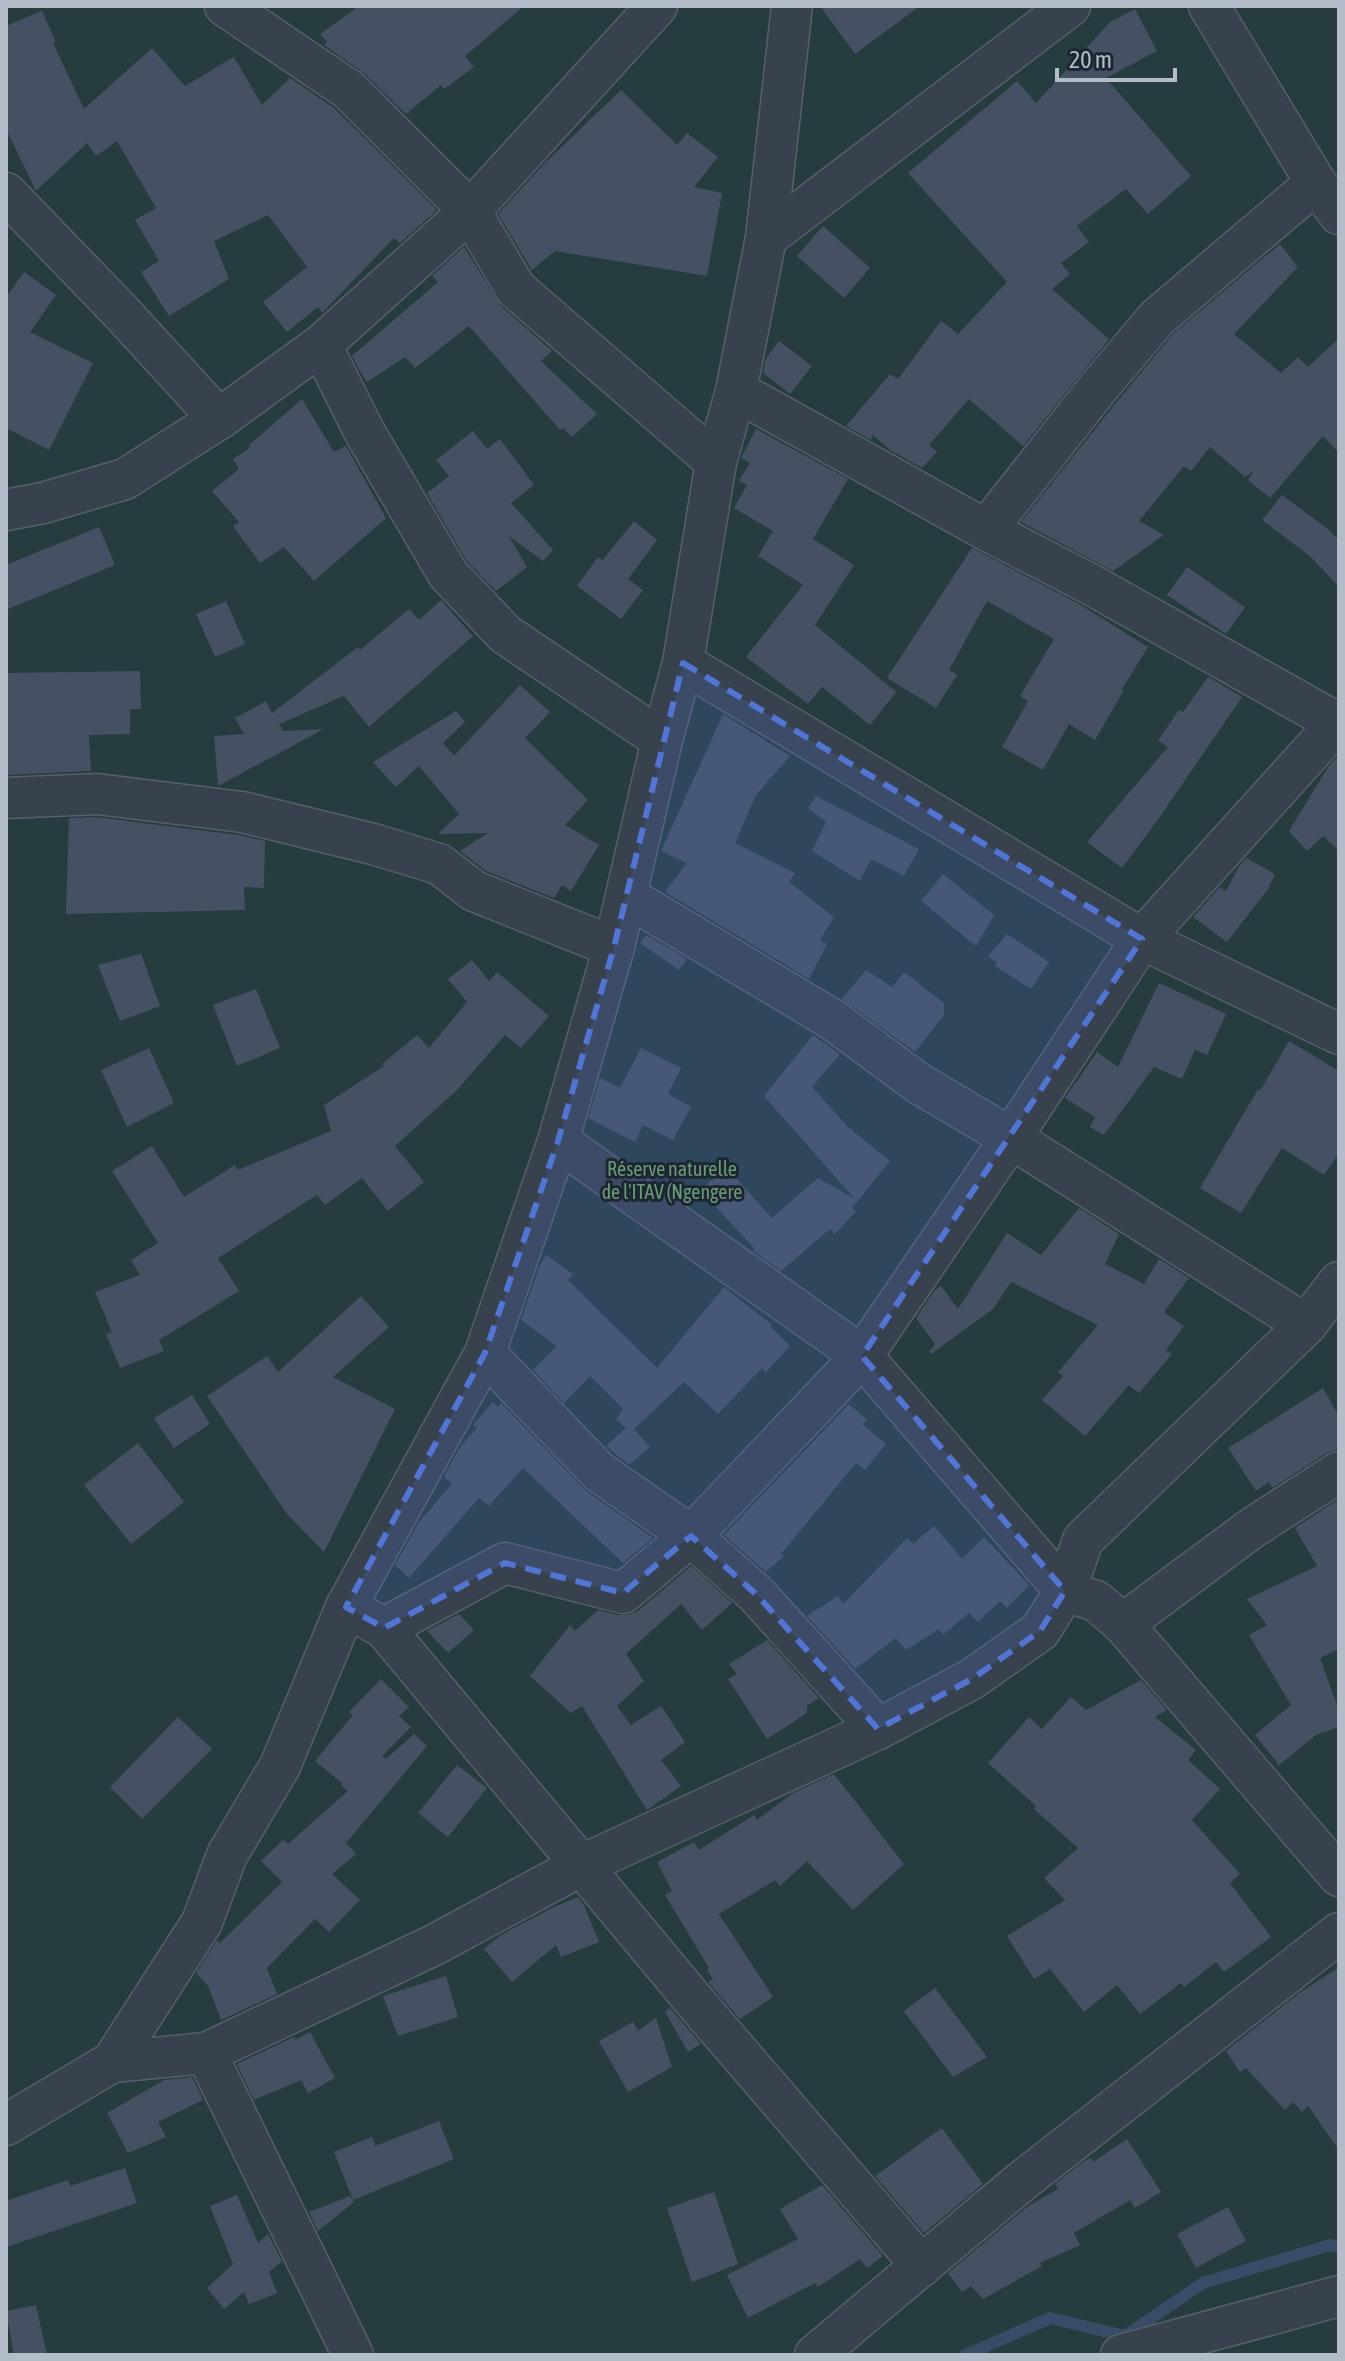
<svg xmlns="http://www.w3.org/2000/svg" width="1345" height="2361" font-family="'Asap Condensed',sans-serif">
<rect width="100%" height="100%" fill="#242f3e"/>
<rect fill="#263c3f" x="6" y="6" width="1333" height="2349"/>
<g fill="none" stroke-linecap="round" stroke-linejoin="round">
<polyline stroke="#394c67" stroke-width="12" points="966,2355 1050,2318 1125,2336 1203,2283 1330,2245 1339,2247"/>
</g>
<g fill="#455162">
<polygon points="359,6 524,6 465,56 474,67 444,89 441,85 406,114 365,74 324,45 327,42 320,34"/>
<polygon points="820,6 920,6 855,54"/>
<polygon points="1135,9 1157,51 1106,78 1191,176 1148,214 1126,189 1077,226 1089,242 1061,263 1070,274 1052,289 1109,339 1023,446 969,399 929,445 937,452 922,468 890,450 873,435 871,440 846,426 890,374 898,379 941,321 958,334 1007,282 908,173 1017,81 1036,103 1110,22"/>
<polygon points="42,11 56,42 53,43 84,109 152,48 185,86 234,57 262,105 290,78 334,108 437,210 400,243 394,238 322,313 318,307 287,332 263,302 307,267 268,215 214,241 229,279 169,316 141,272 159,261 135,220 156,208 117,141 96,156 87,143 36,191 6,129 6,26"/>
<polygon points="621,90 677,145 687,133 718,157 694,187 722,193 707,276 555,251 532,270 498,214 546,162"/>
<polygon points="823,226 870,268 844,298 797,256"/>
<polygon points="1280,244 1298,267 1234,334 1281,373 1298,357 1308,367 1339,338 1339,453 1323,436 1270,498 1248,480 1254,471 1245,477 1210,447 1191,471 1184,466 1139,521 1164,535 1113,571 1021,522 1116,403 1173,334"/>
<polygon points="464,247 501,306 552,351 541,361 597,414 572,437 563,428 560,430 469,326 415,368 405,357 367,382 360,371 352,356 438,282 432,276"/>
<polygon points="24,272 56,295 30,332 93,363 49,450 6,428 6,297"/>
<polygon points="779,341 812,366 790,394 763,373 766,358"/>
<polygon points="302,399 334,452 346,446 386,518 314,581 284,547 260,563 233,526 239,522 212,491 239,469 233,459 250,448 249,445"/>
<polygon points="756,429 848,479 813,539 854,565 815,625 896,692 870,725 822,687 808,704 746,657 803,585 758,556 773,531 734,508 747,485 739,481 750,463 741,458"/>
<polygon points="473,431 487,449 500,439 534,485 511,503 553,550 543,561 509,536 527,567 496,591 466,560 427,493 449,476 436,460"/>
<polygon points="1282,495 1329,530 1339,540 1339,587 1311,557 1262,520"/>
<polygon points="634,521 657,540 628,579 643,590 621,619 577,586 598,557 603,560"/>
<polygon points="99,527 115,565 6,610 6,565"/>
<polygon points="972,548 1079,604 1148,647 1122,689 1124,690 1095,740 1069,724 1043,770 1002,747 1028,701 1020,696 1054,639 987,601 949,670 957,675 936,708 887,678"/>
<polygon points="1187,567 1245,607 1226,634 1167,595"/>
<polygon points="441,600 473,636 369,727 344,696 279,724 283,731 324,729 218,786 214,736 244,734 235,718 266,701 272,713 358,647 360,650 409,609 419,620"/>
<polygon points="226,601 245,644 215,657 196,614"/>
<polygon points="140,671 141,709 130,709 130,734 89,735 91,771 6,775 6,673"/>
<polygon points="1208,677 1242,697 1159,818 1122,868 1087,842 1168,747 1158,740 1179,710 1183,712"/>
<polygon points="520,685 550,712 525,738 588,800 565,825 599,845 571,891 562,885 554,898 486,871 460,851 488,833 438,834 459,814 419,766 396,787 373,762 456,711 465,722 443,743 454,756"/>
<polygon points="723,714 790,756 756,795 735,843 795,873 789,882 834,917 820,940 827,944 809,979 665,892 687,863 661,851"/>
<polygon points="1339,755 1339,851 1323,836 1307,851 1289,831 1328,767"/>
<polygon points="816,796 919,849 904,876 871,859 860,881 812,851 826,822 808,808"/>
<polygon points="96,817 238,835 265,841 264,888 244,887 245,910 66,914 69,818"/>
<polygon points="1246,858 1275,874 1268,889 1227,942 1193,917 1220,887 1226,891 1239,866"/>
<polygon points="943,874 994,915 976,946 921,901"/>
<polygon points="1007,934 1049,962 1031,989 995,966 997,963 988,956"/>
<polygon points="646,935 687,959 679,970 640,943"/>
<polygon points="141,954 160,1006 120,1021 98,965"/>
<polygon points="472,960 489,981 497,972 549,1016 521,1048 505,1035 457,1090 395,1146 424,1182 388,1211 362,1178 325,1205 317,1195 218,1258 239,1291 159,1340 164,1351 120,1368 106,1334 112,1332 95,1292 140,1275 131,1260 158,1243 112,1171 152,1146 184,1197 235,1165 238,1170 331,1131 324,1105 384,1066 382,1064 417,1035 429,1048 467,1002 448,979"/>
<polygon points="866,970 892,987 904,972 944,1003 944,1015 915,1052 842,999"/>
<polygon points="1159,983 1226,1014 1207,1055 1195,1050 1182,1079 1154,1067 1104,1135 1090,1127 1095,1117 1065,1098 1097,1052 1118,1067"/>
<polygon points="256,989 280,1048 237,1066 213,1005"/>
<polygon points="813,1035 840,1054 812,1087 847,1126 890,1161 852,1208 856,1211 835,1234 830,1229 781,1271 753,1251 755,1249 700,1190 726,1167 772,1218 818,1178 854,1198 764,1096"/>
<polygon points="1289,1041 1339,1071 1339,1153 1324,1175 1282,1148 1241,1213 1200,1188 1258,1089 1260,1091"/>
<polygon points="149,1048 174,1103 127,1127 101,1070"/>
<polygon points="641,1048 681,1068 668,1094 691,1107 673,1140 643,1125 635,1142 588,1118 600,1078 620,1088"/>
<polygon points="1079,1208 1119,1234 1105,1264 1144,1284 1159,1259 1189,1278 1164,1312 1184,1326 1166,1350 1172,1354 1139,1393 1129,1385 1085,1436 1042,1400 1063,1376 1058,1372 1098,1325 1011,1282 993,1309 931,1354 929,1352 935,1344 916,1318 934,1291 941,1286 958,1309 1007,1233 1041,1255"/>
<polygon points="546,1255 573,1274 568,1280 657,1368 724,1287 771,1324 770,1326 790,1346 766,1372 762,1368 718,1414 684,1382 634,1429 650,1447 629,1465 606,1446 626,1428 616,1419 623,1409 590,1376 564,1403 533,1370 557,1346 521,1320 540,1265"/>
<polygon points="361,1296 389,1327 333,1377 395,1409 324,1552 287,1514 207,1396 267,1356 278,1372"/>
<polygon points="1323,1388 1339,1417 1339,1449 1327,1453 1272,1488 1269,1482 1256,1491 1228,1448"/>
<polygon points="192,1395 210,1424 174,1448 154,1418"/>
<polygon points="493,1402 498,1407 501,1403 586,1491 653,1538 623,1563 523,1468 489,1506 479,1498 409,1578 395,1565 419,1522 452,1484 444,1477 460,1447 477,1428 473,1425"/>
<polygon points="849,1404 867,1420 863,1425 886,1444 865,1470 856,1463 781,1554 784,1556 766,1572 724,1535"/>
<polygon points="138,1443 184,1502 131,1544 84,1485"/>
<polygon points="1339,1499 1339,1649 1320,1658 1339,1711 1339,1727 1316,1735 1279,1765 1255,1735 1291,1705 1249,1635 1267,1625 1247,1599 1317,1566 1295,1528"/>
<polygon points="934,1526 962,1559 984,1537 1029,1585 1007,1608 1000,1601 978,1622 969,1613 943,1635 939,1629 906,1650 896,1638 855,1669 807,1616 838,1596 843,1604 907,1538 913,1544"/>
<polygon points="691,1566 732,1603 702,1630 681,1604 626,1654 644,1681 617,1706 631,1725 661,1706 685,1742 661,1760 681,1786 647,1810 582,1706 571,1713 530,1676 570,1625 575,1631 598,1610 617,1615 629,1615 638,1611"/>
<polygon points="459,1614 474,1630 448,1653 427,1631"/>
<polygon points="767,1640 819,1698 807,1706 807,1713 767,1739 728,1679 737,1674 729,1664"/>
<polygon points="381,1679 409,1707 399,1716 411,1727 382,1756 386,1759 414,1734 427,1746 346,1843 356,1854 332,1874 360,1900 329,1932 315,1919 267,1968 277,1994 221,2020 208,1986 196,1973 217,1940 220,1943 282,1882 261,1861 283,1840 288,1844 348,1791 341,1786 343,1784 315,1761 353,1715 349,1712"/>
<polygon points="1141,1680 1167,1710 1155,1717 1196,1750 1188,1760 1220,1789 1192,1820 1240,1874 1230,1883 1271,1937 1224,1972 1216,1962 1184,1987 1181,1983 1140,2014 1117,1985 1084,2012 1050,1969 1034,1979 1007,1936 1065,1900 1044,1878 1078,1848 1034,1809 1036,1806 988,1763 1029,1717 1042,1729 1071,1697 1086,1710"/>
<polygon points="178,1717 212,1749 142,1819 110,1787"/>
<polygon points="457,1765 487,1788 448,1837 418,1813"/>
<polygon points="834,1774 904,1864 853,1910 807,1861 780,1886 775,1880 719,1914 773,1997 740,2019 708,1982 713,1979 707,1970 709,1968 665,1895 672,1891 657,1862 694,1842 699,1850 754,1815 757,1820 793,1793"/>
<polygon points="578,1897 584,1905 599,1942 561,1957 556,1945 512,1982 484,1949 501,1935 554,1907"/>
<polygon points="1339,1967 1339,2150 1308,2106 1302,2112 1293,2102 1285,2110 1246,2068 1240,2072 1226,2051 1298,1994"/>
<polygon points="446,1976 458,2017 398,2036 383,1996"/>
<polygon points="935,1988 987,2057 953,2077 904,2011"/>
<polygon points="670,2008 701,2044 688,2052 665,2012"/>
<polygon points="656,2018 672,2067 628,2092 599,2041 633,2022 638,2031"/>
<polygon points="310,2032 335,2078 308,2093 301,2080 254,2100 237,2064 294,2037 295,2040"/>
<polygon points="192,2077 203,2100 158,2122 166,2137 128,2153 107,2113 164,2080"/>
<polygon points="439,2121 454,2159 353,2200 334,2152 372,2137 375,2146"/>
<polygon points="942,2128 983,2184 924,2233 875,2176"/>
<polygon points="1127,2139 1161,2192 1135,2208 1130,2200 1074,2233 1080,2245 1040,2263 1042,2266 983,2299 971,2286 962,2292 948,2273 1027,2207 1058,2189 1055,2184 1083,2162 1091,2158 1093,2162"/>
<polygon points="125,2168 137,2203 6,2247 6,2201 68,2180 70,2186"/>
<polygon points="822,2185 883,2256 867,2268 860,2259 818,2287 815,2283 748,2318 727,2275 798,2239 780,2209"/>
<polygon points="714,2192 738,2264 692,2282 667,2208"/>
<polygon points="237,2195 258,2243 268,2234 282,2261 269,2272 277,2293 249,2304 244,2292 224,2309 207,2288 233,2264 210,2206"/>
<polygon points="350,2196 354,2202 318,2231 309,2212"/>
<polygon points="1228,2207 1246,2241 1196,2268 1177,2234"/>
<polygon points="36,2305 47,2355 14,2355 6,2311"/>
</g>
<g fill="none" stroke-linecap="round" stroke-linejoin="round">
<g stroke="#565f6c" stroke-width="43">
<g id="minor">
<polyline points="225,6 349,90 470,211 516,289 716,462"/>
<polyline points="1209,6 1316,183 1339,214"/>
<polyline points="6,193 121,312 219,419"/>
<polyline points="766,238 1070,6"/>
<polyline points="321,345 365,433 448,574 505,634 662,740"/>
<polyline points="736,391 986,530 1090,584 1337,723"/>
<polyline points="6,510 43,503 125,479 219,419 321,345 470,211 657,6"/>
<polyline points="986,530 1098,388 1157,318 1316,183"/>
<polyline points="683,663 1142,939 1339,1034"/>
<polyline points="6,798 97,794 242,812 373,844 439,864 474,891 614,947"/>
<polyline points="626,896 833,1020 918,1083 1011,1138 1306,1325"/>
<polyline points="558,1141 862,1356 1065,1591 1096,1601 1123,1624 1339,1876"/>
<polyline points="485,1353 599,1472 691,1536 757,1595 878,1729"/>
<polyline points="346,1607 384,1628 505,1563 623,1593 691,1536 862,1356 1011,1138 1142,939 1339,721"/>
<polyline points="1123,1624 1252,1528 1339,1472"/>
<polyline points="384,1628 696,2003 922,2266"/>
<polyline points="206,2053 353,2355"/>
<polyline points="112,2062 206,2053 434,1945 582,1865 878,1729 972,1679 1040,1631 1065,1591 1083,1540 1306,1325 1339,1282"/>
<polyline points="6,2125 112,2062 202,1922 227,1855 280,1766 346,1607 485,1353 558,1141 614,947 662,740 683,663 716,462 736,391 766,238 792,6"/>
<polyline points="815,2355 1022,2181 1339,1933"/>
<polyline points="1121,2355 1339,2296"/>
</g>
</g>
<use href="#minor" stroke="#38414e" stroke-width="40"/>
</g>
<path fill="#5274d3" fill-opacity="0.2" stroke="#5274d3" stroke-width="6" stroke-dasharray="16 10" stroke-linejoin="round" d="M683 663 1142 939 862 1356 1065 1591 1040 1631 972 1679 878 1729 757 1595 691 1536 623 1593 505 1563 384 1628 346 1607 485 1353 558 1141 614 947Z"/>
<g text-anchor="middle" stroke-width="6" stroke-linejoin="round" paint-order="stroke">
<g font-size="20" fill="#6b9a76" stroke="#1d2633">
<text x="672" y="1176">Réserve naturelle<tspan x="672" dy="23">de l'ITAV (Ngengere</tspan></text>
</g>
</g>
<rect width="1345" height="2361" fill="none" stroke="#b4bcc9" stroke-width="16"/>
<path d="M1057 68v12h118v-12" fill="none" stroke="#b4bcc9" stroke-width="4"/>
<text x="1069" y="68" font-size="24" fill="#b4bcc9" stroke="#1d2633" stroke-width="6" paint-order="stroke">20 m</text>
</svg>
